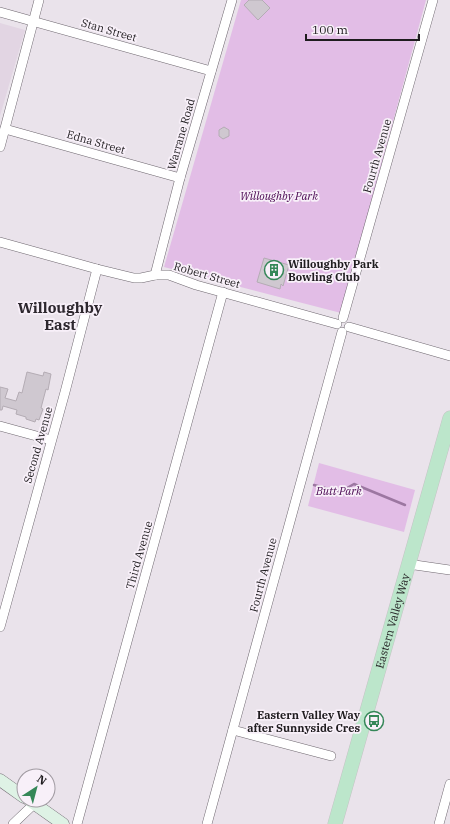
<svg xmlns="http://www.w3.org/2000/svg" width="450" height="824" font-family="'IBM Plex Serif',serif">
<rect width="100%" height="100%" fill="#eae3eb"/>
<polygon fill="#e2d5e3" points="0,23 25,30 0,116"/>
<g fill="#e2bde6">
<polygon points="241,0 426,0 341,313 164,267"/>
<polygon points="319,463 415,490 404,532 308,506"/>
</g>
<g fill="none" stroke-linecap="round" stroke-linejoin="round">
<polyline stroke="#9c77a1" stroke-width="2.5" points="314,485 340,492 354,484 405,505"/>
</g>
<g fill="#cfc8d0" stroke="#b4acb4">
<polygon points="249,0 262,0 270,8 258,20 244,5"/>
<polygon points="224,127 229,130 229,136 223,139 219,136 219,130"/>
<polygon points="264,258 289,265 283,286 281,284 280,289 257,282"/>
<polygon points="27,372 43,376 44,372 51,374 48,390 46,389 41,408 43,409 39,420 36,419 35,422 26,419 26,417 16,414 17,410 3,406 2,410 0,410 0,387 8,389 5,398 16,401 19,392 22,393"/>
</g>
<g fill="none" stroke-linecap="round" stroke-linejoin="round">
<g stroke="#6f6870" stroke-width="10">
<g id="minor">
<polyline points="0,12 211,71"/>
<polyline points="5,129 180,178"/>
<polyline points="0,147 39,0"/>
<polyline points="0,242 97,269 134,278 141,278 155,275 169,275 196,285 337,324"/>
<polyline points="155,275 180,178 232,0"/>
<polyline points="343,318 433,0"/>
<polyline points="349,327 450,356"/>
<polyline points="0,426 51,440"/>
<polyline points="408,564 450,570"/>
<polyline points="0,627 65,392 97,269"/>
<polyline points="233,730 331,756"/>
<polyline points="13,824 34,804"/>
<polyline points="77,824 223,292"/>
<polyline points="207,824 342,332"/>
<polyline points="439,824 450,784"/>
</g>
</g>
<g stroke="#6f6870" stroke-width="13">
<g id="secondary">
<polyline points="0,780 24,797"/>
<polyline points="29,800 63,824"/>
</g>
</g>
<g stroke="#c5c4c5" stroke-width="15">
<g id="primary">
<path id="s1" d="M335 824 450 418"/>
</g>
</g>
<use href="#minor" stroke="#fff" stroke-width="9"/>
<use href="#secondary" stroke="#def2e5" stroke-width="12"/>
<use href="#primary" stroke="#bce6cb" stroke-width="14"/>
</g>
<defs>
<g id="building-ring" transform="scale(1)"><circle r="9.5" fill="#f8f0f9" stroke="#358758" stroke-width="1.5"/><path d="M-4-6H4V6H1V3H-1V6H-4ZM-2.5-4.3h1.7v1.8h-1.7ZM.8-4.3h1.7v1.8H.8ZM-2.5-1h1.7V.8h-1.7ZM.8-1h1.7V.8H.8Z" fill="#358758"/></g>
<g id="bus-ring" transform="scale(1)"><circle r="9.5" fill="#f8f0f9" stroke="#358758" stroke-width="1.5"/><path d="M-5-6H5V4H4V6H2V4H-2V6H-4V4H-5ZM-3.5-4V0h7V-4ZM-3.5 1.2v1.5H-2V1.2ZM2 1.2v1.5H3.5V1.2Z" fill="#358758"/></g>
</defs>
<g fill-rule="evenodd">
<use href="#building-ring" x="274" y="270"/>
<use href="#bus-ring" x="374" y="721"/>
</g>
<g text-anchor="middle" stroke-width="3.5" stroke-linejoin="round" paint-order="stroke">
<g font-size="11" fill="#1f1c1f" stroke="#f8f0f9">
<text transform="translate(109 30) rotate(16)" y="4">Stan Street</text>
<text transform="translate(181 134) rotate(-74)" y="4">Warrane Road</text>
<text transform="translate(96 142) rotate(16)" y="4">Edna Street</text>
<text transform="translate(377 156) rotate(-74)" y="4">Fourth Avenue</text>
<text transform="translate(207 275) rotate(16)" y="4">Robert Street</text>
<text transform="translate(38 445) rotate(-74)" y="4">Second Avenue</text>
<text transform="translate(139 555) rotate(-74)" y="4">Third Avenue</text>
<text transform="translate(263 575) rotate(-75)" y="4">Fourth Avenue</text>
<text dy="4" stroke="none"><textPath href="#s1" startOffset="211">Eastern Valley Way</textPath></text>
</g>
<g font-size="11" font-style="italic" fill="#480550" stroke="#f8f0f9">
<text x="279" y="200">Willoughby Park</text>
<text x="339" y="495">Butt Park</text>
</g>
<g font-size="11" font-weight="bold" fill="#1f1c1f" stroke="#f8f0f9" text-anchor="start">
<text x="288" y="268">Willoughby Park<tspan x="288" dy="13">Bowling Club</tspan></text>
<text x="360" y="719" text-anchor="end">Eastern Valley Way<tspan x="360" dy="13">after Sunnyside Cres</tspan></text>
</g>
<g font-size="15" font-weight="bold" fill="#2d272e" stroke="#f8f0f9">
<text x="60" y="313">Willoughby<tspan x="60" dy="17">East</tspan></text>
</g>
</g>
<g transform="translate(36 788) rotate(36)"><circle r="19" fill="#f8f0f9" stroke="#a19ba2"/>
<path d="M0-3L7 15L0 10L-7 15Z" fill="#358758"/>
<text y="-6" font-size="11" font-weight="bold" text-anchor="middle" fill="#1f1c1f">N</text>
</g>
<path d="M306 34v6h113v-6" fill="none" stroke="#1f1c1f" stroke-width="2"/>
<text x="312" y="34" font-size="12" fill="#1f1c1f" stroke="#f8f0f9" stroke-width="3" paint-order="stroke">100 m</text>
</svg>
